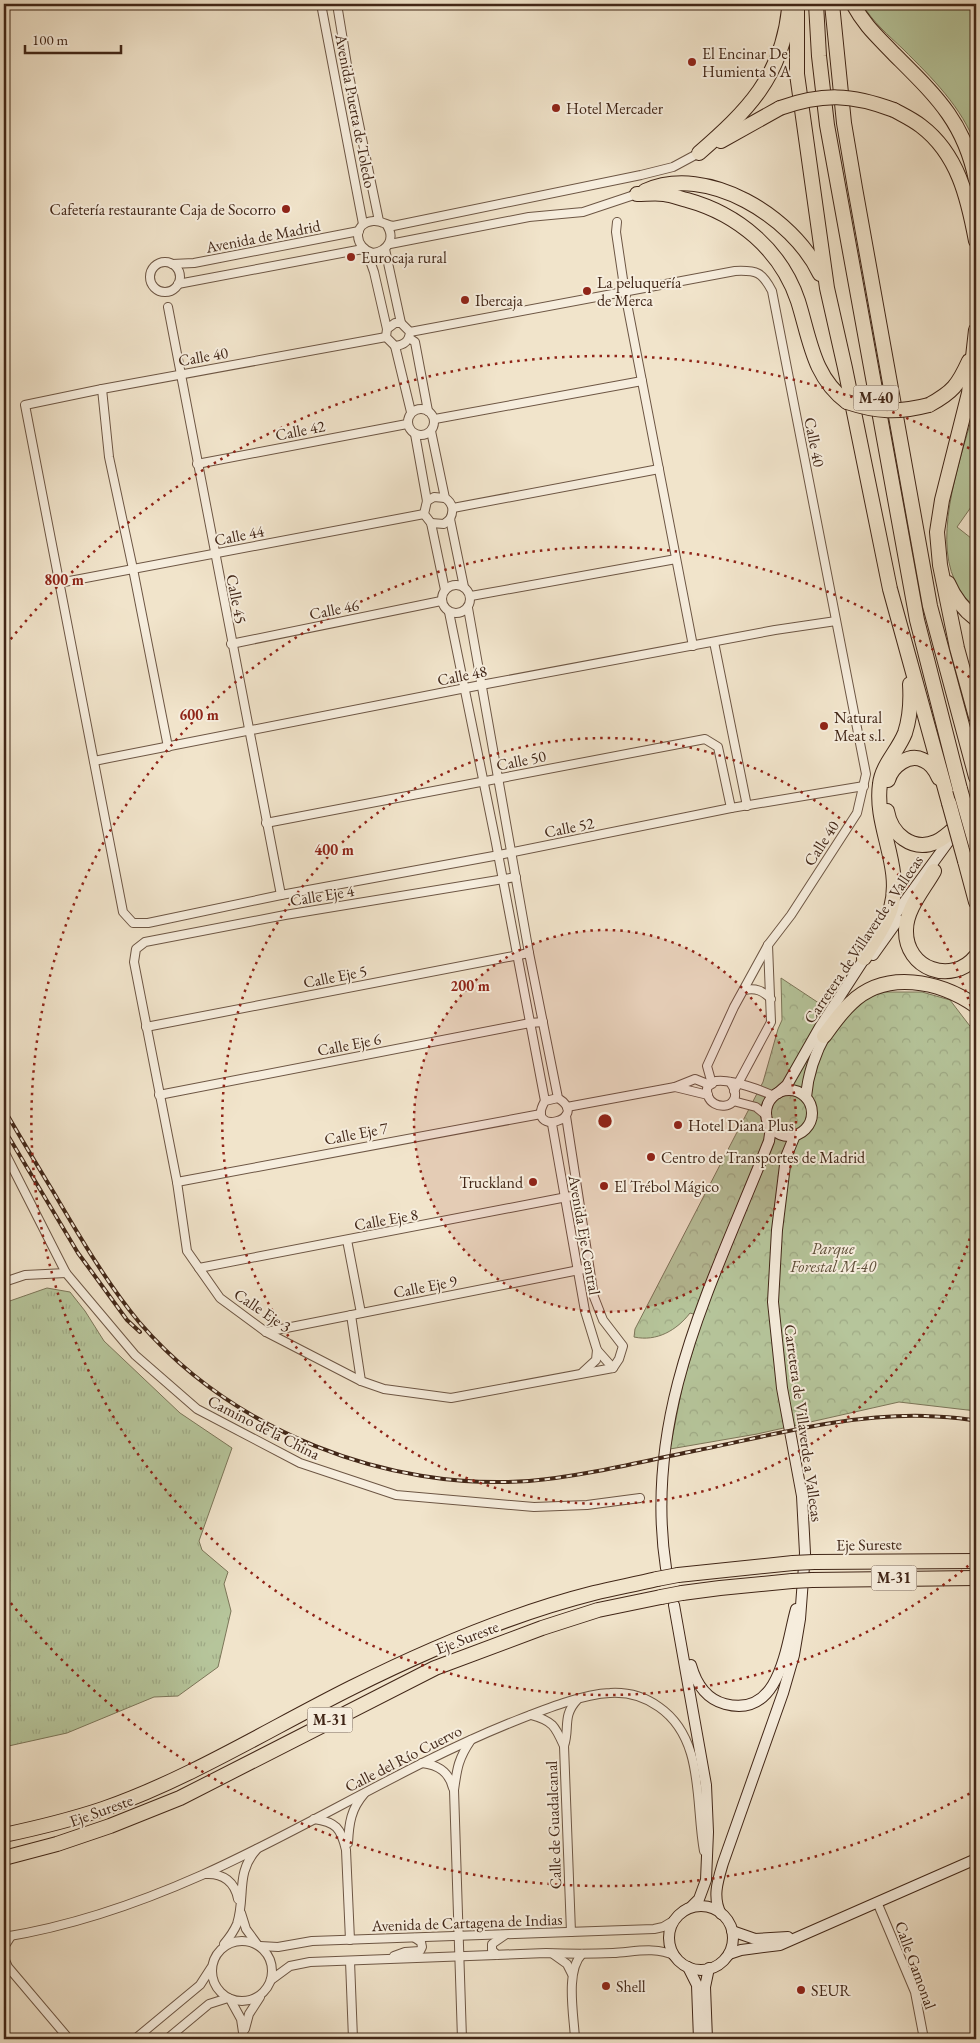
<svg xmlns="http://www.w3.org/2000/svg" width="980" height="2043" font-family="'EB Garamond',serif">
<defs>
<pattern id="grass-tufts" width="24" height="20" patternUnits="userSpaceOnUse" patternTransform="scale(1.25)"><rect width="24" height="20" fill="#b6c59b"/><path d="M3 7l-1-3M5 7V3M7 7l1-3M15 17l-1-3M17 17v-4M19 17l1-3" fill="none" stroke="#9ea985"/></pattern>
<pattern id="forest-crowns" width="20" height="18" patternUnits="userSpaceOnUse" patternTransform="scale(1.25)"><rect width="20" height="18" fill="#b6c59b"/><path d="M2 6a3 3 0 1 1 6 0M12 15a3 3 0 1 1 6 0" fill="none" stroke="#9ea985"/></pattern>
</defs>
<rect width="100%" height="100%" fill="#f1e4cb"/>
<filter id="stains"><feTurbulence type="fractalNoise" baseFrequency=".004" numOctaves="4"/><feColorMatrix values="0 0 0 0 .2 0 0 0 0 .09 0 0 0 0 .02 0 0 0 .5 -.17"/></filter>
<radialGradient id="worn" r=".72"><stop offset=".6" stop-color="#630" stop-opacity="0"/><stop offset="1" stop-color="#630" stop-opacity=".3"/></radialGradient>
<polygon fill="url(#grass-tufts)" stroke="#7c7659" points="47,1288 70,1292 85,1311 104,1341 180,1413 232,1448 199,1541 202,1550 228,1572 224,1584 231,1611 218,1667 178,1696 154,1697 67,1733 4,1747 4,1303"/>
<path fill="url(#forest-crowns)" stroke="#7c7659" d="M781 978 843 1019 869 997 884 992H922L950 1000 976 1034V1411L899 1402 757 1434 670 1449 683 1383 703 1317 690 1313C677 1330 657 1342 634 1337L635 1329 763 1082 778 1029 782 1020Z"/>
<g fill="#b6c59b" stroke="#7c7659">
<path d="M862 4H976V146C962 107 932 78 903 49 888 35 873 22 862 4Z"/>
<path d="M976 403V500L957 527 976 542V608C968 601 959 592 955 581 932 533 963 452 976 403Z"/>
</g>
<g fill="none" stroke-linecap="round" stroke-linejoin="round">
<g stroke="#6d5644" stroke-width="10">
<g id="street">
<polyline points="321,4 363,224"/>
<polyline points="337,4 348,71 379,221"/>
<polyline points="617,222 616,232 625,293 693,646"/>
<path d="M386 224C396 238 388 251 373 253 354 248 352 223 373 221 380 220 386 225 393 226L641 175 673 167 699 153"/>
<polyline points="390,244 529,217 583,212 637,194"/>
<polyline points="385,249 401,323"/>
<path d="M367 252 374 272 387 329 386 337 395 346C405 345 409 341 410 332L401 323H395L387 329"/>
<circle cx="165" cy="277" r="15"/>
<polyline points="172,264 194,263 359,231"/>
<polyline points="178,284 363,249"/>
<polyline points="168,307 281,895"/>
<path d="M410 332 735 271C757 270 762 272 772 291L866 774 857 813 791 915 768 945 734 1007 707 1066 712 1084"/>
<polyline points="386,337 102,389 25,405 123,912 133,923 148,923 281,895 499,855 731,808 864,786"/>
<polyline points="409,338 415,342 428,411"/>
<polyline points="395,346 411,412"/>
<polyline points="102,389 109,457 133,569 168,747"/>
<circle cx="421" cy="422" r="13"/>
<polyline points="435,419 642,381"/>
<path d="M431 431 445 498C453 503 454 511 450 519L464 587"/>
<polyline points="415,434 427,501 424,514 431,523 445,590"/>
<polyline points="197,464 407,424"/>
<polyline points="427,501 434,497 445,498"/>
<polyline points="453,508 659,469"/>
<polyline points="431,523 444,524 450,519"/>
<polyline points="59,583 424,514"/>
<circle cx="456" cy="599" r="14"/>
<polyline points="471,596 676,559"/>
<path d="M468 608 529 953 558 1098C592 1120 524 1137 545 1101L558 1098"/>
<polyline points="449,612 495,838 545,1101"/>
<polyline points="714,642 747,806"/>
<polyline points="231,644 441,601"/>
<polyline points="94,761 481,685 775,630 836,621"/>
<polyline points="266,823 705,739 718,747 731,808"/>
<polyline points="516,877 285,915 145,942 136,949 134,962 177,1182 187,1251 220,1298 266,1332 361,1381 384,1389 451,1398 613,1368 619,1359 623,1346 603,1320 594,1297 566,1116"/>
<path d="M744 990C756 988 762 990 771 999"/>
<polyline points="146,1027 529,953"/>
<path d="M730 1082C732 1085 735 1090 735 1093 737 1109 713 1110 708 1096 698 1064 765 1092 774 1096"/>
<polyline points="675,1087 708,1095"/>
<polyline points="734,1091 771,1022 768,945"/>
<polyline points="159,1095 530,1023 543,1022"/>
<polyline points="733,1101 756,1107 767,1116"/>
<polyline points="567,1107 675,1087 695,1079 710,1085"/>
<polyline points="552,1124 585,1311 597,1350 613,1368"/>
<polyline points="4,1151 66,1273 135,1355 197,1409 300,1463 396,1495 534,1507 587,1505 640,1498"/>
<polyline points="177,1182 541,1114"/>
<polyline points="347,1240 361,1313"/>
<polyline points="199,1268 577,1195"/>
<polyline points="4,1282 25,1275 66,1273"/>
<polyline points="351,1315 361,1381"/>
<polyline points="266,1332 589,1268"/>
<polyline points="583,1372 596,1360 597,1350"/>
<path d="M531 1715C553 1721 555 1726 564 1746"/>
<path d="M422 1763C439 1765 449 1772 453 1788"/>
<path d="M314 1819C336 1822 341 1828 346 1850L350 1940"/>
<path d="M348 1843C349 1823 351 1809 364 1794"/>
<path d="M206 1874C223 1873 235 1882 238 1899"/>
<polyline points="877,1902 915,1992 924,2039"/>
<polyline points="241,1913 246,1929 257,1944"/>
<path d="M571 1932 564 1746C570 1728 562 1716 577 1700"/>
<path d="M4 1937C73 1926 139 1903 202 1875 307 1828 404 1766 510 1723 538 1712 581 1694 610 1693 627 1692 645 1697 659 1707 705 1739 695 1803 704 1851"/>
<circle cx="242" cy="1971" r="30"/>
<path d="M224 1944C229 1938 234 1931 237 1924 246 1896 235 1873 257 1849"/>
<polyline points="260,1946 278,1947 312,1941 654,1929 663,1927 673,1921"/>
<polyline points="4,1947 11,1936"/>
<polyline points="553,1954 567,1964 572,1974"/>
<polyline points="497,1955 492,1950 492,1944 505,1935"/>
<polyline points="394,1956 405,1952 420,1951 422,1947 421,1942 415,1938"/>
<polyline points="4,1958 8,1967 69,2039"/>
<polyline points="350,1961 353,2039"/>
<path d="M271 1980 290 1966 310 1962 546 1953C569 1954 591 1954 613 1953 634 1952 655 1946 675 1956"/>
<polyline points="230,1999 241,2019 244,2039"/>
<polyline points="245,2029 249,2014 260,1997"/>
<polyline points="135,2039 200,1985 211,1968"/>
<polyline points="167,2039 209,2004 228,1998"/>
<path d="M462 2039 454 1790C457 1769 458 1759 471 1740"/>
<path d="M575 2039C574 2016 565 1971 582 1954"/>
</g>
</g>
<g stroke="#412617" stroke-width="12">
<g id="secondary">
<polyline points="965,818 976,802"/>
<polyline points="889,923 954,834"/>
<polyline points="873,955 898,920"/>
<circle cx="789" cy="1113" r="23"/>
<polyline points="778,1093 787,1085 820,1027 868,953"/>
<path d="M806 1097C808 1072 815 1053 827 1032"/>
<path d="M666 1568C642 1412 714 1281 769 1141L771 1127"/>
<polyline points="674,1605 706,1785 708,1832 706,1880 699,1899 691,1907"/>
<path d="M691 1665C696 1683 706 1699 725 1704 781 1719 786 1644 796 1609"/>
<circle cx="701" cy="1938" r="32"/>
<path d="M721 1914C712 1897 718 1880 723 1863L783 1693 794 1655 800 1619 805 1553 802 1496 782 1388 773 1302 777 1230 786 1157 795 1135"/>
<polyline points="732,1931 755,1939 788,1937"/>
<polyline points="729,1954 741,1950 780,1945 976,1859"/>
<polyline points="688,1967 697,1985 699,2039"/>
<polyline points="707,2039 705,1987 709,1968"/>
</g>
</g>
<g stroke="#412617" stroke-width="16">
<g id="highway">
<polyline points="797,4 797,74 827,288 845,368 890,589 949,803"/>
<polyline points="816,4 819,56 827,125 917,620 960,789"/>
<polyline points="832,4 844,123 855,188 930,606 976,777"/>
<path d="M853 4C865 26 877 36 894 54 935 95 964 121 976 180"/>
<path d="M894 110C903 115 912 119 921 126 958 154 968 198 976 241"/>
<polyline points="721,141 780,108"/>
<path d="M699 153C747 111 782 77 789 9"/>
<path d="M645 191C707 163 793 217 820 274"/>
<path d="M637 194C646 194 656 193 664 194 672 195 679 198 687 200 738 214 781 250 798 301 810 339 813 377 847 402"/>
<polyline points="976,330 969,393 942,500 937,532 940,565 957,648 976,717"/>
<path d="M929 405C953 392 958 385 969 361"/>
<path d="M948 583C954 597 964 610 976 619"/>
<path d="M888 780C892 766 909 753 923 760 931 763 936 771 939 778"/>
<path d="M887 811C891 834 912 852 936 842 946 838 955 827 964 820"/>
<polyline points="965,861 976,902"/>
<path d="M934 871C924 889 906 909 906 930 905 969 952 986 976 956"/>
<path d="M864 958C873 942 886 925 891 908 903 866 874 826 880 784 882 765 898 751 905 733 910 718 911 700 910 684"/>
<path d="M824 1036C832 1025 841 1012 851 1003 886 969 940 981 976 1006"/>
<polyline points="814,1562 976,1561"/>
<polyline points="678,1575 793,1563"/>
<polyline points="812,1580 976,1578"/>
<polyline points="682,1593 720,1588 792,1581"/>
<path d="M4 1835C37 1828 70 1820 103 1809 187 1780 271 1728 351 1688 427 1650 511 1614 594 1593 615 1588 636 1584 657 1579"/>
<polyline points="4,1858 57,1844 110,1826 180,1798 435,1668 542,1628 598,1610 661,1597"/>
</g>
</g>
<use href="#street" stroke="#f6eddd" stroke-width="8"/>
<use href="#secondary" stroke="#f6eddd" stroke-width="10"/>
<use href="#highway" stroke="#f1e4cb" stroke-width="14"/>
<g stroke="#412617" stroke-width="4">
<g id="rail">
<path d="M4 1109C20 1137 37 1165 54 1193 80 1237 106 1282 139 1322 233 1431 386 1491 529 1481 586 1476 643 1461 699 1450 773 1435 848 1414 925 1416 942 1417 959 1417 976 1421"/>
<polyline points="4,1129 78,1253 127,1320 140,1332"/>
</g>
</g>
<use href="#rail" stroke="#f6eddd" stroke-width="2" stroke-dasharray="5.5" stroke-linecap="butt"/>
<g stroke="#412617" stroke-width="16" stroke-linecap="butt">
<g id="highway-bridge">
<path d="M780 108C823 93 851 94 894 110"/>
<path d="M847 402C877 412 898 413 929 405"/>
<polyline points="960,789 976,845"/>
<polyline points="949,803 965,861"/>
<polyline points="793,1563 814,1562"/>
<polyline points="657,1579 678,1575"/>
<polyline points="792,1581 812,1580"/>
<polyline points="661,1597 682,1593"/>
</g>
</g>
<use href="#highway-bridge" stroke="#f1e4cb" stroke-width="14"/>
</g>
<circle cx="605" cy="1121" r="191" fill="#8f2418" fill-opacity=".12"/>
<g fill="none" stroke="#8f2418" stroke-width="2.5" stroke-dasharray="2.5 5">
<circle cx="605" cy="1121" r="191"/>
<path d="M976 1217A383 383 0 1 1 976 1025"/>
<path d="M974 1561A574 574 0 1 1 974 681"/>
<path d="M976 1790A765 765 0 0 1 6 1597M6 645A765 765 0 0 1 976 452"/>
</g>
<g fill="#8f2418" stroke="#f6eddd" stroke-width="2">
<circle cx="692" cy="62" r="5"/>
<circle cx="556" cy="108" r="5"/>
<circle cx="286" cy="209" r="5"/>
<circle cx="351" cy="257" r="5"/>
<circle cx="587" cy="291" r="5"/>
<circle cx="465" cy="300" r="5"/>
<circle cx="824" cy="726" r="5"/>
<circle cx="678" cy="1125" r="5"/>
<circle cx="651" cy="1157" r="5"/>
<circle cx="533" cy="1182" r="5"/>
<circle cx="604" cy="1186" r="5"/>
<circle cx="606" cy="1986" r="5"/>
<circle cx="801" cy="1990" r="5"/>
</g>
<g text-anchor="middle" stroke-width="4" stroke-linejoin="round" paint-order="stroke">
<g fill="#f6eddd" stroke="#776252" stroke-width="1">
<rect x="853.5" y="385.5" width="45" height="25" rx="4"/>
<rect x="871.5" y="1565.5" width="45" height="25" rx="4"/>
<rect x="307.5" y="1707.5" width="45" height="25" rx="4"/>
</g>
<g font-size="15" font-weight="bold" fill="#412617">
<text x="876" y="403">M-40</text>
<text x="894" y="1583">M-31</text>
<text x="330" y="1725">M-31</text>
</g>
<g font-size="16" fill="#412617" stroke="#f6eddd" text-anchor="start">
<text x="702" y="59">El Encinar De<tspan x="702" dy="18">Humienta S A</tspan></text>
<text x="566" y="114">Hotel Mercader</text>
<text x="276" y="215" text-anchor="end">Cafetería restaurante Caja de Socorro</text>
<text x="361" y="263">Eurocaja rural</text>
<text x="597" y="288">La peluquería<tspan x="597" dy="18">de Merca</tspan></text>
<text x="475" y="306">Ibercaja</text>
<text x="834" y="723">Natural<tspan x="834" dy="18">Meat s.l.</tspan></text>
<text x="688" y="1131">Hotel Diana Plus</text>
<text x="661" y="1163">Centro de Transportes de Madrid</text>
<text x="523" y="1188" text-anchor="end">Truckland</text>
<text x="614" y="1192">El Trébol Mágico</text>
<text x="616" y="1992">Shell</text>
<text x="811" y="1996">SEUR</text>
</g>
<g font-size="16" fill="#412617" stroke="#f6eddd">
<text transform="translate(356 111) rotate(79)" y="6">Avenida Puerta de Toledo</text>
<text transform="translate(263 236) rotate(-11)" y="6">Avenida de Madrid</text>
<text transform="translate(203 356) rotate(-10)" y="6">Calle 40</text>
<text transform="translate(300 430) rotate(-11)" y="6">Calle 42</text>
<text transform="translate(815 442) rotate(79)" y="6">Calle 40</text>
<text transform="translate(239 535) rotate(-11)" y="6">Calle 44</text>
<text transform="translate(237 599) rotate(79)" y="6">Calle 45</text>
<text transform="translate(334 609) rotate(-11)" y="6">Calle 46</text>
<text transform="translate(462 675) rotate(-11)" y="6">Calle 48</text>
<text transform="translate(521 760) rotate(-11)" y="6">Calle 50</text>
<text transform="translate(569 827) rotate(-11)" y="6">Calle 52</text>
<text transform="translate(821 843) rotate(-57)" y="6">Calle 40</text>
<text transform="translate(322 895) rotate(-9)" y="6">Calle Eje 4</text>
<text transform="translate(863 939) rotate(-56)" y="6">Carretera de Villaverde a Vallecas</text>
<text transform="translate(335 976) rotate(-11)" y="6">Calle Eje 5</text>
<text transform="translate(349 1044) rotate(-11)" y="6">Calle Eje 6</text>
<text transform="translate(356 1133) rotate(-11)" y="6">Calle Eje 7</text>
<text transform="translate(386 1219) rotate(-10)" y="6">Calle Eje 8</text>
<text transform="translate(585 1235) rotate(80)" y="6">Avenida Eje Central</text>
<text transform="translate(425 1286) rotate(-11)" y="6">Calle Eje 9</text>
<text transform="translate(263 1310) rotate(34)" y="6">Calle Eje 3</text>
<text transform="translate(804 1423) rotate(82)" y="6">Carretera de Villaverde a Vallecas</text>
<text transform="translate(264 1427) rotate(27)" y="6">Camino de la China</text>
<text transform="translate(869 1544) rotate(-1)" y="6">Eje Sureste</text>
<text transform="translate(467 1637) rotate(-21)" y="6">Eje Sureste</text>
<text transform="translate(403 1758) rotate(-27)" y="6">Calle del Río Cuervo</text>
<text transform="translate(101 1810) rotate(-20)" y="6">Eje Sureste</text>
<text transform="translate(553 1825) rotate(-92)" y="6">Calle de Guadalcanal</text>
<text transform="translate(467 1922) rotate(-2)" y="6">Avenida de Cartagena de Indias</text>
<text transform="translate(916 1965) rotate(70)" y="6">Calle Gamonal</text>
</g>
<g font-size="16" font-style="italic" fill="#5e4e38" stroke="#f6eddd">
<text x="833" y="1254">Parque<tspan x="833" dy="18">Forestal M-40</tspan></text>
</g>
</g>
<circle cx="605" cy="1121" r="8" fill="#8f2418" stroke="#f6eddd" stroke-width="2.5"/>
<g font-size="15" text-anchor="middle" font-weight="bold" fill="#8f2418" stroke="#f6eddd" stroke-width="4" stroke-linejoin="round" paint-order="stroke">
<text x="64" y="585">800 m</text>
<text x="199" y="720">600 m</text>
<text x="334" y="855">400 m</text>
<text x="470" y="991">200 m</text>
</g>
<rect width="980" height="2043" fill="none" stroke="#f1e4cb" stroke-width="20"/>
<rect x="5" y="5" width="970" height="2033" fill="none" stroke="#412617" stroke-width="2.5"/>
<rect x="10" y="10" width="960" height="2023" fill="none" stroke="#412617"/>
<path d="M25 45v8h96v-8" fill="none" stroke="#412617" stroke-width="2.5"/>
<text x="32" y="45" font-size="15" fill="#412617" stroke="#f6eddd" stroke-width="4" paint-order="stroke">100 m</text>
<rect width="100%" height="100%" filter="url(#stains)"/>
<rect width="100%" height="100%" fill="url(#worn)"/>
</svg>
